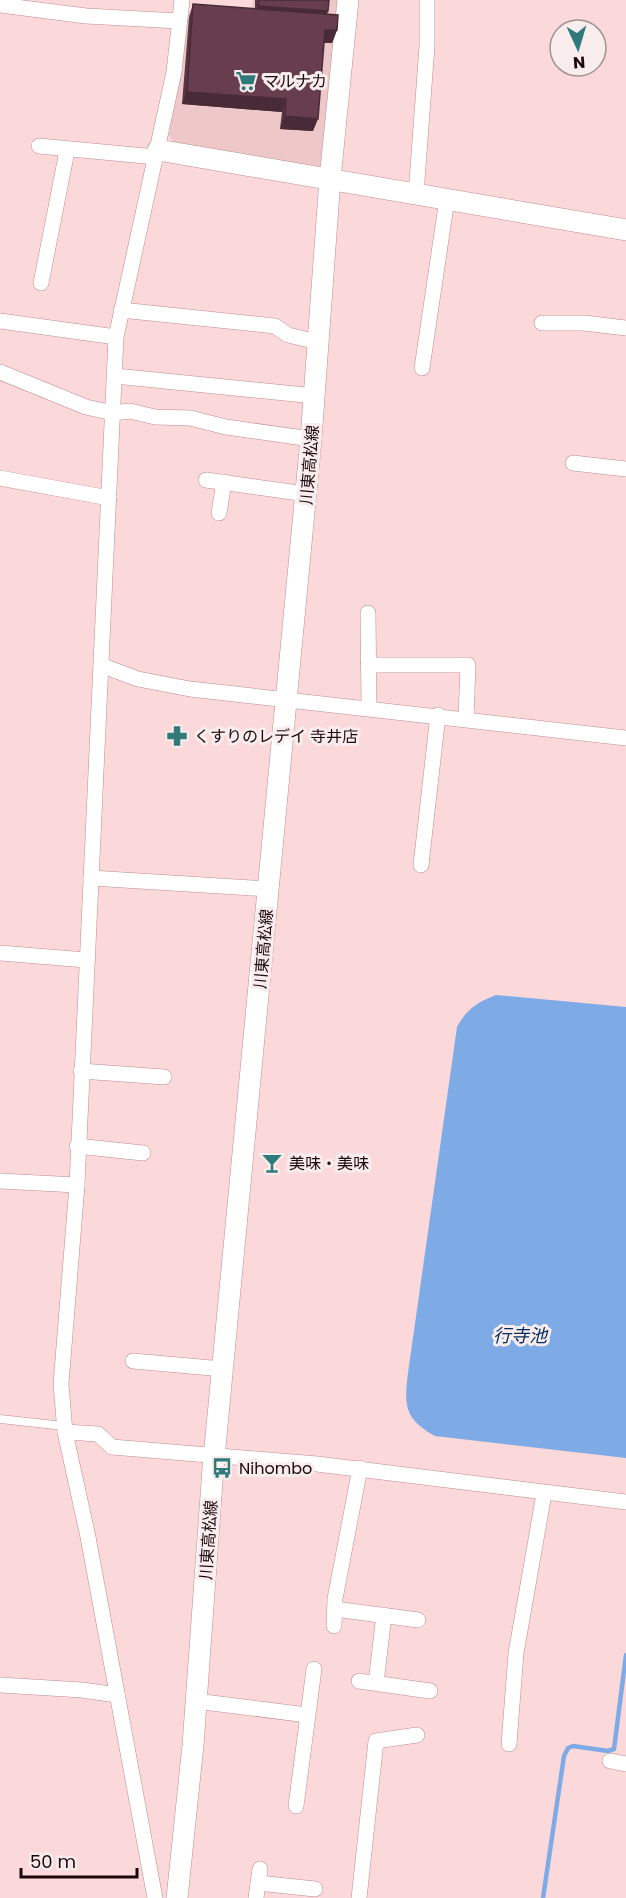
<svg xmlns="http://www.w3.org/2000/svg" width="626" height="1898" font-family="Poppins,'Noto Sans JP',sans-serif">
<rect width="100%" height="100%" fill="#fbd9da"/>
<polygon fill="#eec8c9" points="253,0 342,0 326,163 317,169 174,143 169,135 185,14 251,19"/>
<path fill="#7eaae6" d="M496 995 626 1007V1458L435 1436C404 1419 404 1405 408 1373L457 1027C466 1010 477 1002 496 995Z"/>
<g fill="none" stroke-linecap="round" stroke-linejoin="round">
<polyline stroke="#7eaae6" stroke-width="4.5" points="543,1898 564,1756 568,1748 573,1746 608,1751 614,1749 626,1655"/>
<g stroke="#c08c8e" stroke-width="9">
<polyline id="lane" points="0,1419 64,1426"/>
</g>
<g stroke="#c08c8e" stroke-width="16">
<g id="street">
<polyline points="0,5 86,16 179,21"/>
<polyline points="39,146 156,157"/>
<polyline points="416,194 427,46 427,0"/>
<polyline points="41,283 67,151"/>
<polyline points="121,310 275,326 288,335 318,342"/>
<polyline points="0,321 116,337"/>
<polyline points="542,323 584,323 626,328"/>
<polyline points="422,368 447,199"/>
<polyline points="0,372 86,407 113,413 130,411 155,417 190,418 226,427 311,439"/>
<polyline points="115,376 315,396"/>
<polyline points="573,463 626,469"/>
<polyline points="0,478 109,498"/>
<polyline points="206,480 306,494"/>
<polyline points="219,513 224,482"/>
<polyline points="368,613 369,707"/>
<polyline points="368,665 468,665 466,719"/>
<polyline points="103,666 138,679 190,689 626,738"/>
<polyline points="421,865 438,715"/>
<polyline points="91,878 269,889"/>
<polyline points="0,953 86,960"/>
<polyline points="81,1071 164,1077"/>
<polyline points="77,1146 143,1153"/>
<polyline points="0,1181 77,1185"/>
<polyline points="133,1361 223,1369"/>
<polyline points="65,1432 98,1434 112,1447 317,1464 626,1502"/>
<polyline points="335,1609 418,1620"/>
<polyline points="334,1626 335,1599 360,1468"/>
<polyline points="359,1681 430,1691"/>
<polyline points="376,1683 384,1615"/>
<polyline points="0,1685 82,1690 117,1695"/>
<polyline points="196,1701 307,1715"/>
<polyline points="509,1744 516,1653 544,1494"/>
<polyline points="610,1761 626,1764"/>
<polyline points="296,1806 314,1669"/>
<polyline points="258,1883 315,1889"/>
<polyline points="155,1898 88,1537 65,1432 61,1384 77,1185 116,337 174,72 182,0"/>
<polyline points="256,1898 260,1869"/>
<polyline points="359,1898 376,1741 417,1735"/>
</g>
</g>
<g stroke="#c08c8e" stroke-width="22">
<g id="secondary">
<polyline points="158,150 626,230"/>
<polyline points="177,1898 193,1745 213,1468 311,439 330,179 348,0"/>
</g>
</g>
<use href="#lane" stroke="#fff" stroke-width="8"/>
<use href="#street" stroke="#fff" stroke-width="15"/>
<use href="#secondary" stroke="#fff" stroke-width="21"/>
</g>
<polygon fill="#593543" points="255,0 329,0 327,14 337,30 332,43 324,43 313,131 280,129 282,112 182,104 189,17 193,4 255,9"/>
<g fill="#492b37">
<polygon points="258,6 328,11 324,24 254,19"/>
<polygon points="325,30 337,30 332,43 320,42"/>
<polygon points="187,92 286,99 282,112 182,104"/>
<polygon points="285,116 318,119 313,131 280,129"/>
</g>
<g fill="#683e4e" stroke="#492b37" stroke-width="1.5">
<polygon points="259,0 329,0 328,11 258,6"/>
<polygon points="193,4 338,15 337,30 325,30 318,119 285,116 286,99 187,92"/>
</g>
<defs>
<g id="supermarket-bare" transform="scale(1.62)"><path d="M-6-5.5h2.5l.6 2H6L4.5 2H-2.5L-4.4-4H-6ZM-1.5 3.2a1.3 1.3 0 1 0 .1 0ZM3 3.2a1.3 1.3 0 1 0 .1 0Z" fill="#317a7b" stroke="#f8ecec" stroke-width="2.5" paint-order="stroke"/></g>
<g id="pharmacy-bare" transform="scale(1.62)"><path d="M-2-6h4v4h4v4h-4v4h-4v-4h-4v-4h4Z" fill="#317a7b" stroke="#f8ecec" stroke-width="2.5" paint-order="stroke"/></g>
<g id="bar-bare" transform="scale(1.62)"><path d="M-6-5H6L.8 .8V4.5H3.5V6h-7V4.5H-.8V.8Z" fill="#317a7b" stroke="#f8ecec" stroke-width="2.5" paint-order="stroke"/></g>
<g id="bus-bare" transform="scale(1.62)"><path d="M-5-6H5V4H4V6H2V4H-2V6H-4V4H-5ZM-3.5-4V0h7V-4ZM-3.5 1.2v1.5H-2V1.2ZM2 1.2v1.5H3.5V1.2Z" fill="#317a7b" stroke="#f8ecec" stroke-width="2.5" paint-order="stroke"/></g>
</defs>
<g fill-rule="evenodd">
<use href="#supermarket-bare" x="246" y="81"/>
<use href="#pharmacy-bare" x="177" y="736"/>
<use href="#bar-bare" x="272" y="1163"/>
<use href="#bus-bare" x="222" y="1468"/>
</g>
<g text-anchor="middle" stroke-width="6" stroke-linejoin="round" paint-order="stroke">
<g font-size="16" fill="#1a080a" stroke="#f8ecec" text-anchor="start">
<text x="263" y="87">マルナカ</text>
<text x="194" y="742">くすりのレデイ 寺井店</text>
<text x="289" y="1169">美味・美味</text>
<text x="239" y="1474">Nihombo</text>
</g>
<g font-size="16" fill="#1a080a" stroke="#f8ecec">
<text transform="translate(309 465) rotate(-85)" y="6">川東高松線</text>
<text transform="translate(263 949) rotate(-85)" y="6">川東高松線</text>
<text transform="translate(208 1540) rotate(-86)" y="6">川東高松線</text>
</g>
<g font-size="18" font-style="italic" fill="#002c60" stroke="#f8ecec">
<text x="520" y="1342">行寺池</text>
</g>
</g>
<g transform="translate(578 48) rotate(176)"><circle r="28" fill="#f8ecec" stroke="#9f9192" stroke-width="1.5"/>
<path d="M0-4.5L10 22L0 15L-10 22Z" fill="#317a7b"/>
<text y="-9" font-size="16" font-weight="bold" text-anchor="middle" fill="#1a080a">N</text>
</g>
<path d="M21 1868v9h116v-9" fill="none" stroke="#1a080a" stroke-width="3"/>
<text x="30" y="1868" font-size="18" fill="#1a080a" stroke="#f8ecec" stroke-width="4.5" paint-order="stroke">50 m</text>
</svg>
